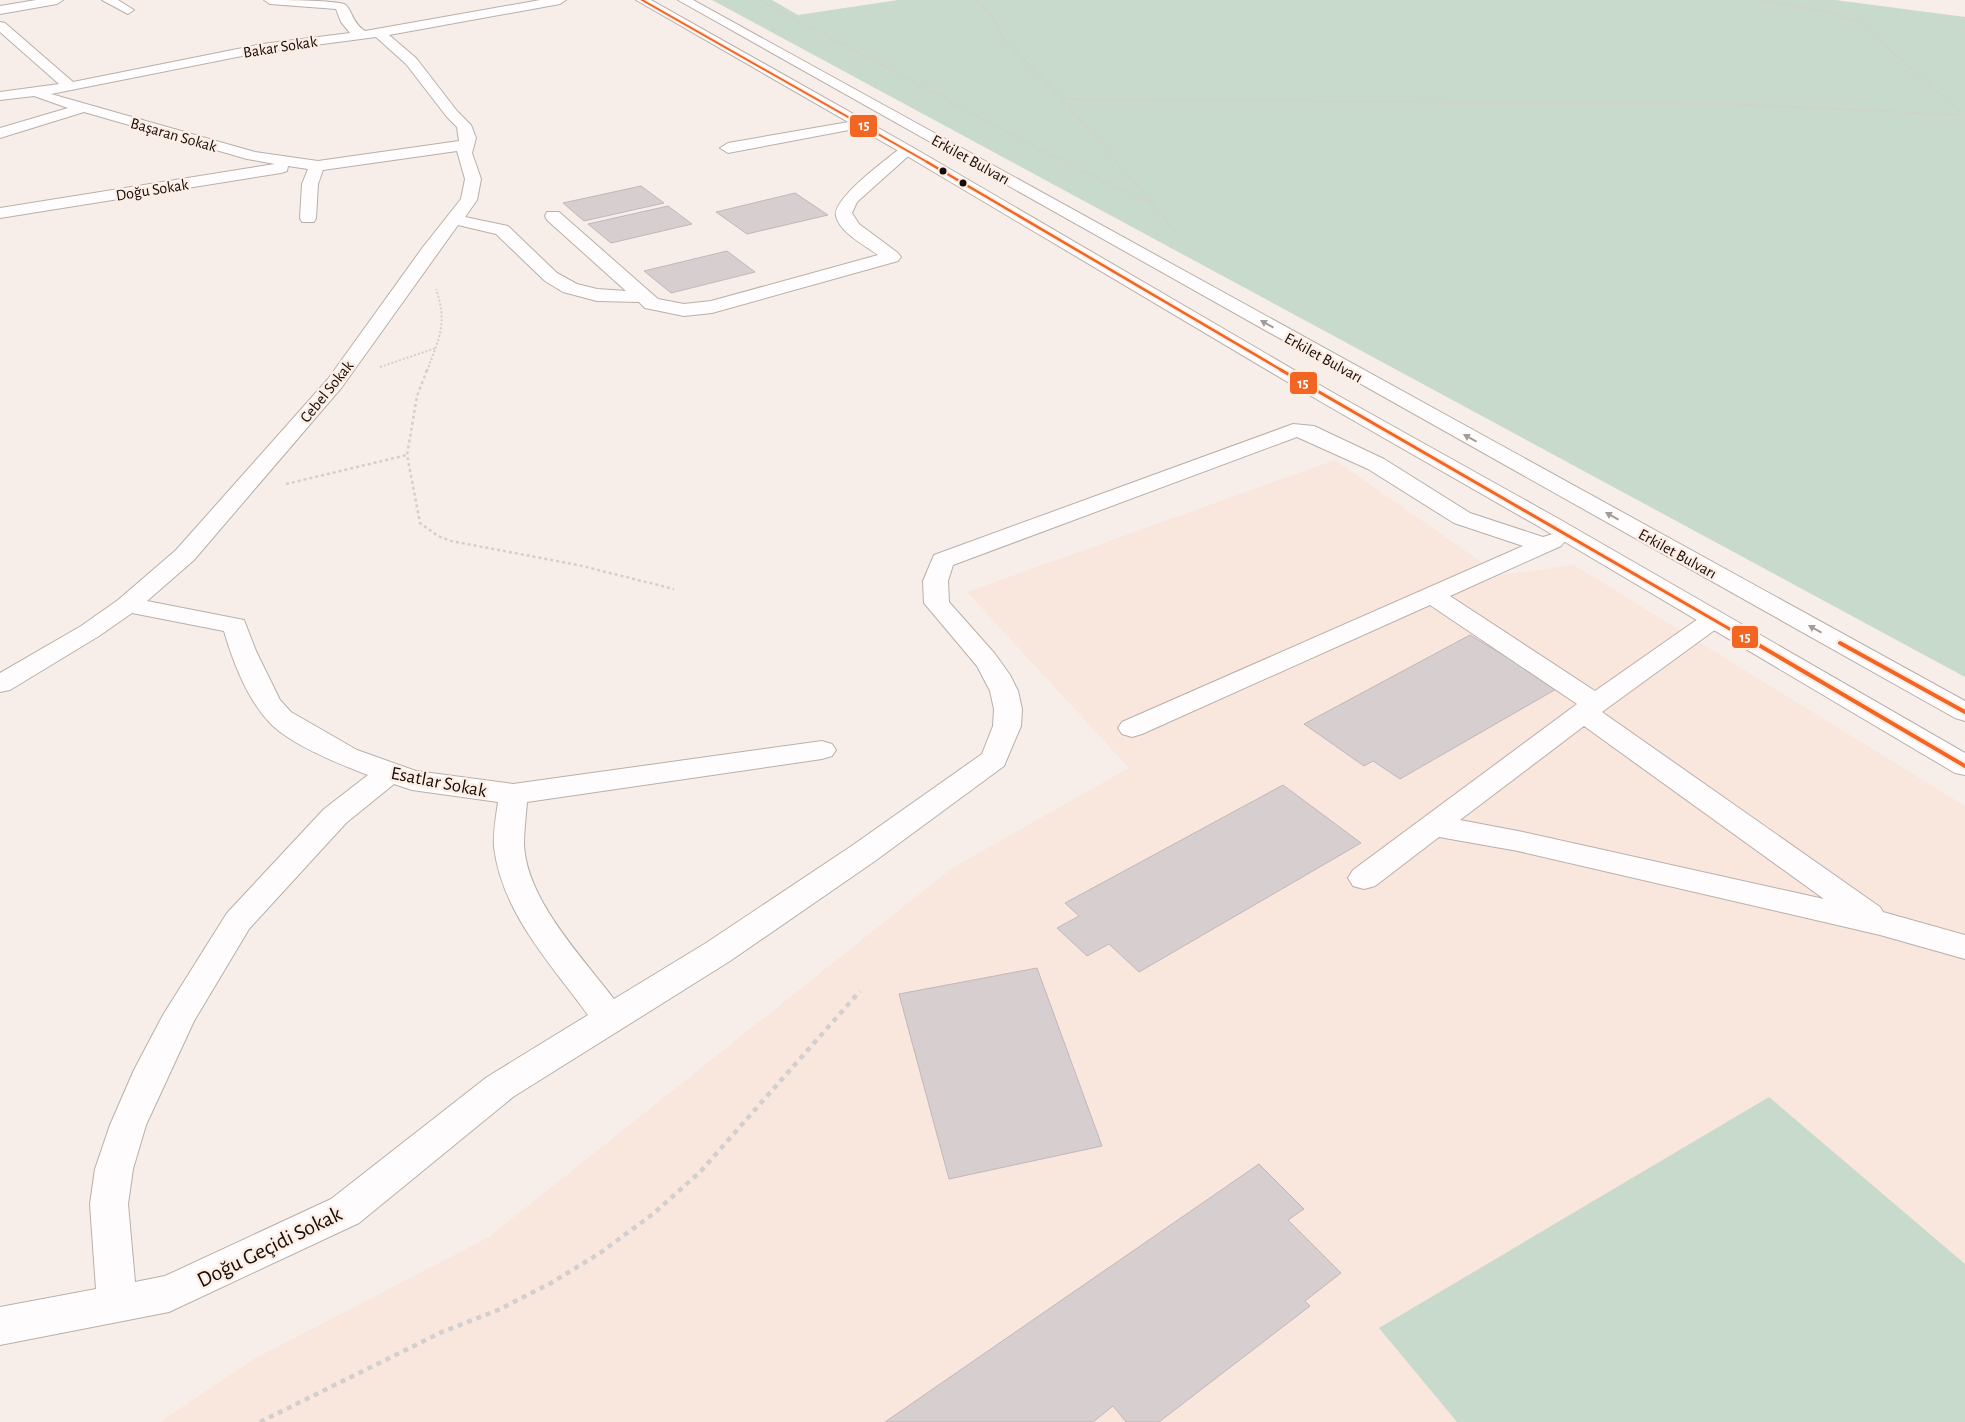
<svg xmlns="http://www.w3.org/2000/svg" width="1965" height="1422" font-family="'Alegreya Sans',sans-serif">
<rect width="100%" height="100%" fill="#f7eeea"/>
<polygon fill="#f9e6dd" points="1335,460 1500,575 1574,565 1965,806 1965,1422 160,1422 254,1359 489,1237 952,868 1129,768 967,592"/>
<g fill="#c7dacc">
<polygon points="712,0 772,0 798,15 898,0 1835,0 1965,17 1965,677"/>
<polygon points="1769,1097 1965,1264 1965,1422 1457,1422 1379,1328"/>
</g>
<g fill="#d7ced0" stroke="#c1b7ba">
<polygon points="641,186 664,203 584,221 563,203"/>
<polygon points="795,193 828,215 747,234 716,212"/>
<polygon points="668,206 692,224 611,243 588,224"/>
<polygon points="727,251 755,272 671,293 644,271"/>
<polygon points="1470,635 1558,688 1400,779 1373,761 1364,766 1304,724"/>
<polygon points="1283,785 1361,843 1139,972 1109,944 1087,956 1057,928 1079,916 1065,903"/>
<polygon points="1037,968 1102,1146 949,1179 899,994"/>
<polygon points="1259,1164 1304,1209 1288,1220 1341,1273 1305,1301 1310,1306 1159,1422 1126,1422 1113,1406 1093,1422 885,1422"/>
</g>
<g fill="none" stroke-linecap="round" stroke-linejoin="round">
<g stroke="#b9afaa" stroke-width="2">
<g id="minor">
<polygon points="36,0 63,0 57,4 0,14 0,6"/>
<polygon points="102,0 118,0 134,10 128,14"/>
<path d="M264 0C281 0 330 0 344 4 352 8 351 22 365 31L540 0H566L560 4 389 35 416 58 457 111 471 125 476 138 472 153 481 179 477 200 465 217 508 226 557 273 577 284 597 289 626 291 547 220 545 216 547 212H559L658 299 684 304 711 301 878 255C866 246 840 233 836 216 832 199 888 158 902 147H912L915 150 857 202 852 213 859 224 898 253 901 257 898 261 712 313 684 316 645 308 639 302 597 301 563 292 545 281 496 234 458 225 342 387 194 560 147 601 244 620 256 651 280 700 291 712 357 750 416 771 513 784 822 741 832 744 836 750 832 756 822 759 527 802C526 816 524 830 524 844 526 899 582 957 614 999L706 943 853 845 982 754 993 726 994 709 990 691 977 666 924 603 923 581 934 555 1293 424 1314 426 1384 459 1470 513 1543 537 1553 534 1561 536 1565 541 1561 546 1450 596 1595 691 1705 614 1714 611 1723 614 1727 619 1723 624 1602 712 1880 907 1883 912 1965 935V959L1880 935 1518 851 1439 837 1375 886 1364 889 1353 886 1348 878 1353 870 1577 704 1430 605 1142 734 1132 737 1122 734 1118 728 1122 722 1523 546 1454 523 1368 469 1297 437 953 565 948 581 949 602 995 654 1010 675 1018 691 1022 709 1021 726 1004 766 875 861 730 961 513 1097 359 1223 169 1312 0 1345V1307L96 1289 90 1204 95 1169 110 1125 134 1070 163 1015 227 913 324 809 368 775C339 764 291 745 270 723 247 699 233 662 224 631L132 613 99 636 10 690 0 692V673L81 626 118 600 176 550 328 379 423 247 461 199 465 179 457 151 323 170 318 184 316 218 314 222H302L300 218 302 184 308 169 288 166 287 171 281 173 0 218V208L275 164 247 159 84 112 0 138V128L68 108 34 96 0 100V92L59 84 0 32V22L5 23 73 82 262 44 350 33 341 22 336 9 270 4ZM376 37 406 64 447 117 457 127 459 141 318 161 255 152 51 94 262 52ZM1584 726 1824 899 1518 831 1460 820ZM394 784 412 790 498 802C496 816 493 833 494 847 502 913 551 964 588 1015L487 1077 331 1199 165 1276 135 1282 128 1204 133 1169 146 1125 194 1021 249 929 346 823Z"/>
<polygon points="860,120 865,121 867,124 865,127 728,153 720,148 728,143"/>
</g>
</g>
<g stroke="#b9afaa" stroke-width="2">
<g id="major">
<polygon points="636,0 651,0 912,147 1337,395 1559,519 1965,753 1965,775 1955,773 1543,529 1323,403 902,153"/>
<polygon points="678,0 693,0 1965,701 1965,721 1955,718"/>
</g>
</g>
<g stroke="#d2cfce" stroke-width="2" stroke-dasharray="2 2" stroke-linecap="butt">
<polyline points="760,0 1054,157 1154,206"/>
<polyline points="978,0 992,17 1004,40 1063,99 1178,234"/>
<polyline points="1761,0 1837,14 1859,22 1963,114"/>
<polyline points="1063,99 1729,104 1963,115"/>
<polyline points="380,367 436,348"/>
<path d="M427 371C439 338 448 324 436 289"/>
</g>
<g stroke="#d2cfce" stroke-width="2.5" stroke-dasharray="3 3" stroke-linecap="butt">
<polyline points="427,370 417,396 407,455 420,523 438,536 451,541 578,565 674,589"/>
<polyline points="286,484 407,455"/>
</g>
<polyline stroke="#d2cfce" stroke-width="4.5" stroke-dasharray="5 5" stroke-linecap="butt" points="260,1422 442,1332 498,1310 551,1283 600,1253 653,1214 700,1172 860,991"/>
<use href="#minor" fill="#fefcfc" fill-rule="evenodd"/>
<use href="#major" fill="#fefcfc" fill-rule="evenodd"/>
<g stroke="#fcede5" stroke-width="4">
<polyline id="bus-1-far3" points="642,0 929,163"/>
</g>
<g stroke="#fcede5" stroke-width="5">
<polyline id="bus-1-far2" points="927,162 1283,371"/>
</g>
<g stroke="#fcede5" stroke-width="6">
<polyline id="bus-1-far1" points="1281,370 1747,639"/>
</g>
<g stroke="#fcede5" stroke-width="8">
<g id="bus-1">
<polyline points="1745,637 1965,766"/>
<polyline points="1840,643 1965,712"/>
</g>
</g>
<use href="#bus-1-far3" stroke="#f26522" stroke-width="2"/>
<use href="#bus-1-far2" stroke="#f26522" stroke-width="2.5"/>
<use href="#bus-1-far1" stroke="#f26522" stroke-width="3"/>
<use href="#bus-1" stroke="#f26522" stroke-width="4"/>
</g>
<defs><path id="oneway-solid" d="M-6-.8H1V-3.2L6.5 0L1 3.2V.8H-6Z" transform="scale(1.25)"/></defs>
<g fill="#a29c9a">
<use href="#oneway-solid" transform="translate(1267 324) rotate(-151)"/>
<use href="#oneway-solid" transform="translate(1470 438) rotate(-151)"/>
<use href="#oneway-solid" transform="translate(1612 516) rotate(-151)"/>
<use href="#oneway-solid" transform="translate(1815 629) rotate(-151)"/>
</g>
<g fill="#180c07" stroke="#fcede5" stroke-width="2">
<circle cx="943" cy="171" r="4.5"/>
<circle cx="963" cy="183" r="4.5"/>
</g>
<g text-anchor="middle" stroke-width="5" stroke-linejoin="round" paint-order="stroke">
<g font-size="16" fill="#180c07" stroke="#fcede5">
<text transform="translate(280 46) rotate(-9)" y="6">Bakar Sokak</text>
<text transform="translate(174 134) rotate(16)" y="6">Başaran Sokak</text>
<text transform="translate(971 159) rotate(29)" y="6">Erkilet Bulvarı</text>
<text transform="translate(152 189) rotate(-9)" y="6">Doğu Sokak</text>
<text transform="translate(1324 357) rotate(29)" y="6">Erkilet Bulvarı</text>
<text transform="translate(326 391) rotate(-51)" y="6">Cebel Sokak</text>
<text transform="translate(1678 553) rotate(29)" y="6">Erkilet Bulvarı</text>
</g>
<g font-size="19" fill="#180c07" stroke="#fcede5">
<text transform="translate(439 781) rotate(11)" y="7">Esatlar Sokak</text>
</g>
<g font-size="22" fill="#180c07" stroke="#fcede5">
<text transform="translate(269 1246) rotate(-26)" y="8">Doğu Geçidi Sokak</text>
</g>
</g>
<g stroke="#fcede5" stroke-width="2">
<rect x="849" y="114" width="29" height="24" rx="5" fill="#f26522"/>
<rect x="1289" y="371" width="29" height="24" rx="5" fill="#f26522"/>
<rect x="1731" y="625" width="28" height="24" rx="5" fill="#f26522"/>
</g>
<g font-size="14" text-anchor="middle" font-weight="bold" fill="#fff">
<text x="864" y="130">15</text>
<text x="1303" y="388">15</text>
<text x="1745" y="642">15</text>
</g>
</svg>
